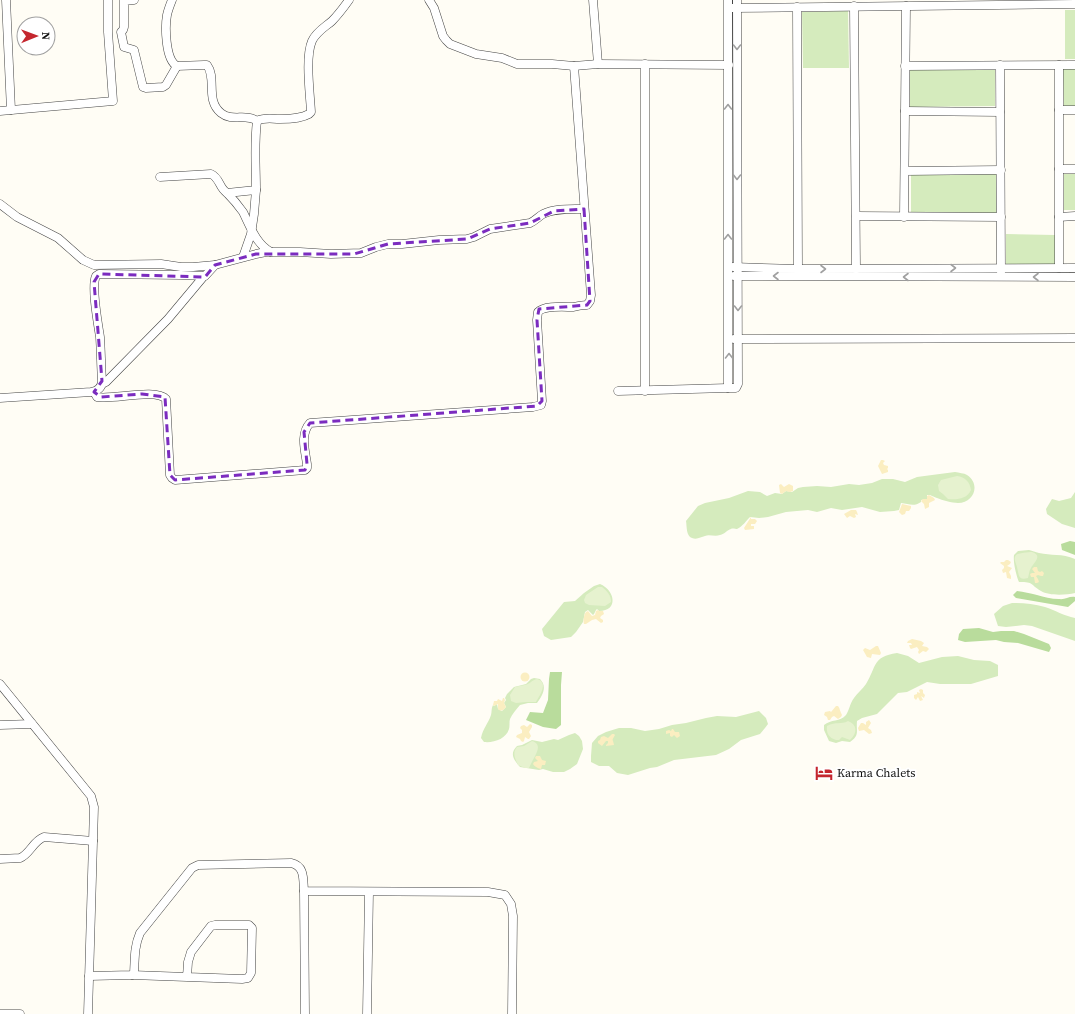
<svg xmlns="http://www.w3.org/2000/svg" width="1075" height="1014" font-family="'Source Serif 4',serif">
<rect width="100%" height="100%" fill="#fffdf5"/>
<g fill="#d5ebbd">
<rect x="1065" y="10" width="10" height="49"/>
<polygon points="848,11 849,68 803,68 802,12"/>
<polygon points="1063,68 1075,68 1075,106 1064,106"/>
<polygon points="910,69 995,69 995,106 910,107"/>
<rect x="911" y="174" width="86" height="39"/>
<rect x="1064" y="174" width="11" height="36"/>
<polygon points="1006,234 1055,235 1055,264 1006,264"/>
<path d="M955 472C959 473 964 473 967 475 981 484 974 503 958 503 952 503 942 500 937 498 933 497 932 495 928 495H927V499L921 500V502C914 507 909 504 901 503L899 510 894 511 880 512 862 507 842 510 831 508 817 512 808 510 786 512 768 517 759 518 750 517C747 520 742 527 737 529 736 529 732 528 731 529 727 530 725 534 720 535 715 537 709 534 705 536 701 537 697 540 692 538 686 536 687 527 686 521L698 506 705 503 729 498 748 491 760 492 767 496 775 493 782 494 786 491 792 492 798 488 803 487 817 486 831 487 849 484 859 485 872 483 882 479H893L905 482 917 477 932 475Z"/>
<polygon points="1075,492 1075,528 1062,524 1047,514 1046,509 1052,499 1059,501 1071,498"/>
<path d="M1029 550C1033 551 1035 552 1039 553 1051 556 1062 553 1075 559V593C1066 595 1049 596 1041 591 1029 584 1035 582 1019 582 1016 575 1013 562 1014 555L1018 551Z"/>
<path d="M600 584C615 590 619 611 599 611L597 609 596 610 594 614 593 615 588 610 585 612 583 622 576 632 571 637 551 640 544 636 542 629 564 602 575 601 584 593 594 586Z"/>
<path d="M1012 603C1023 603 1034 604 1045 607 1055 610 1064 616 1075 618V641L1032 626 1024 625 1006 627 998 626 994 614 1003 606Z"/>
<path d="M897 653 908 656 919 663 942 657 958 656 974 660 990 661 998 665V676L971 684H940L927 682 907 692 898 693 877 714 862 718 857 721C856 732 860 735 850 742L842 741 836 743 829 741 824 730V725C831 719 840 722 846 715 849 711 850 703 854 698 857 693 863 689 866 684 877 666 872 657 897 653Z"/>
<path d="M534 678 540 679C548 687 542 696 537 703H528L520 705C516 710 512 714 510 719 509 722 510 725 509 729 506 739 494 743 484 742L481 738C483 728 488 724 491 715 492 712 491 709 493 705L494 706 497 704 498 709 502 711 506 707 504 703 506 700 505 698 507 694 514 687 526 684 531 679Z"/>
<polygon points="759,711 766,718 768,724 765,728 760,734 741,740 729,749 716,755 674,760 657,767 650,768 628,775 617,773 609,766 599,766 591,762 591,756 592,743 598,736 606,732 619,728 631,728 645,731 659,729 672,725 686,723 706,718 717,716 736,717"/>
<path d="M575 733 579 736 582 741 583 749 577 764 570 769 564 772H553L543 769 539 770 520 767C514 760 509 754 517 746L522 745 532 740 542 742 554 739 558 740 569 735Z"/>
</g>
<g fill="#b9dc9c">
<polygon points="1070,541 1075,542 1075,555 1062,550 1061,544"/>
<path d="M1017 591C1024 592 1030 593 1037 595 1044 597 1051 599 1059 599 1065 600 1069 596 1075 597V601L1068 607 1016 598 1013 595Z"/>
<polygon points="979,628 993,632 1001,631 1014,631 1024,634 1049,644 1051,648 1049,652 1018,643 1004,642 996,640 965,642 958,640 959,634 963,629"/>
<polygon points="550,672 562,672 561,685 561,725 556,729 543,727 526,720 530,712 543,713 548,700 549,679"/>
</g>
<g fill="#fbeec1">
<polygon points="881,460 883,460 885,461 883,463 884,465 888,466 888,468 887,469 888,470 888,472 882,474 878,466"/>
<polygon points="781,484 784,487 789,484 793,486 793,491 790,492 786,491 782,494 780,493 779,485"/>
<polygon points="929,495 934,498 935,500 929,503 929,507 925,509 924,504 921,501 923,499 927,499 927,496"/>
<polygon points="902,504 911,506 911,508 909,511 906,511 905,514 902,515 899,512"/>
<polygon points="851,510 856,510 857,512 858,515 855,514 856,517 854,518 850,516 847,518 844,514"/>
<polygon points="751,517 751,519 755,519 757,521 755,524 751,524 751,526 754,526 754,529 745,530 744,528"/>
<polygon points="1006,560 1008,560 1011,562 1010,564 1007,566 1012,568 1009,572 1011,576 1011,579 1007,578 1006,572 1003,573 1002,570 1004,568 1004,566 1000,563 1001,562 1004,562"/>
<polygon points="1034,567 1037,567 1038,571 1040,572 1042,571 1044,573 1043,576 1041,576 1038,575 1036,576 1038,579 1039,582 1037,583 1035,583 1034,577 1031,577 1030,574 1032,573 1035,573 1032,569"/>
<path d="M598 610 599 611H603L604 614 601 616 600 618 603 620V622L601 623 596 619 592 620 586 624H584C583 621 584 614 586 612L588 611 592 616 595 615 596 611Z"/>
<polygon points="912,639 921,641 924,643 922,646 927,647 929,649 926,652 923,651 919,654 918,652 919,650 917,647 911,649 910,648 909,645 912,645 911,643 907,643 908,641"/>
<polygon points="876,646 878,646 881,653 880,655 872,654 871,658 867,657 863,650 865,648 870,650"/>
<circle cx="525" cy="677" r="4.5"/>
<polygon points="921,689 923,690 923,693 925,695 924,698 921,696 923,700 920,701 918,697 916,700 914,698 914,695 917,694 917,692 920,693 919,690"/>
<path d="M503 698H504L505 700 504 703 506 707C504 710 501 712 498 709V704L494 706 493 705 494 701H497L498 699 502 701Z"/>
<path d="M836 706H838C840 708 840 712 842 715L841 717 838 719 834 716 832 717 830 720H828L827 717 824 715 825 712 830 711 831 712Z"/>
<polygon points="869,720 871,723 868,728 871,730 872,733 869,734 864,730 859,731 858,728 861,723 863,723 866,725 866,722"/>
<polygon points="530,724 532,725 532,727 529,732 531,736 529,739 528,739 525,737 524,741 523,742 521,741 520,739 516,737 517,735 522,733 522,730 520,728 521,726 524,725 527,727"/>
<polygon points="672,729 673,729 675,732 679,732 680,736 677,738 674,735 672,737 670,736 670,733 666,734 666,731 669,730 671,731"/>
<path d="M612 734H614L615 735C611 742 613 738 614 745L606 746V745L608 743V741H606L602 746 598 743V741L600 740 601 737 604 736 608 738Z"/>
<path d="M536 756H540L542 760 546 761 545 765H542L541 769C539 769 534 766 533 764L534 762 538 761 535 758Z"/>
</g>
<g fill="#e6f2cf">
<path d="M957 476C965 477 970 482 971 490 967 499 957 500 948 499L943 494 939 491 938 485 941 480Z"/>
<path d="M1032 552C1043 556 1034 562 1031 568 1029 571 1029 574 1028 578 1018 581 1019 575 1017 567 1016 563 1013 559 1016 555 1018 553 1029 552 1032 552Z"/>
<path d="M598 587H602C607 591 611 595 611 602L605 606 589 605 585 603 584 600 586 595Z"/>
<path d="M537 679C549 682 540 695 536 702H526L516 703 511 701 510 695 515 687C518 686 521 686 525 685 530 684 532 680 537 679Z"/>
<path d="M848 721C857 724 858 733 850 740L842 737 839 740H836C829 738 826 733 827 726 836 721 841 725 848 721Z"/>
<path d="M532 741C542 744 537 752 534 758 532 761 531 764 529 768H525L518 765C515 758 512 753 517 747L524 746Z"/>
</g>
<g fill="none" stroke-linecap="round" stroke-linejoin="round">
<g stroke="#444" stroke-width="9">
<g id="minor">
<polyline points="6,0 11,110"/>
<polyline points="134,0 124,1 124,27 123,30 121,32 124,47 134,50 143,87 146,88 163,87 166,85 177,66"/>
<path d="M172 0C170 5 168 10 167 15 165 26 165 60 177 66L204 65H207C217 78 205 100 221 113 232 122 246 113 257 121 265 117 271 119 280 119 289 119 302 118 309 114L311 112C310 93 305 57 312 41 316 32 325 27 332 21 338 15 344 7 349 0"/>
<polyline points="429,0 434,8 443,36 446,40 450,44 476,54 502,58 517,64 552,64 574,66"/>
<polyline points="593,0 598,64"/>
<polyline points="728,0 728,388 736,388 738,384 737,0"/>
<polyline points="854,6 856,269"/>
<polyline points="797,7 798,269"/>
<polyline points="732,8 1075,4"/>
<polyline points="645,64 645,391"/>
<polyline points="1000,65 1001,272"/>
<polyline points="1059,65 1059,268"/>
<polyline points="905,66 1075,65"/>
<polyline points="1059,110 1075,110"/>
<polyline points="0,111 113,101 108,32 108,0"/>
<polyline points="905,111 1000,112"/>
<polyline points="1059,169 1075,169"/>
<polyline points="905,171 1001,170"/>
<path d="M160 177 211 174C220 178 219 188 227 193L256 190C256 167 254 144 257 121"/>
<path d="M227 193C233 199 238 205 243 212 250 226 256 244 271 252"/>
<polyline points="0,204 17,217 58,238 83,260 94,265 161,264 181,267 193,267 215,265"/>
<polyline points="856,216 1001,217"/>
<polyline points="904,217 906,6"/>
<polyline points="1059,217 1075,216"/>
<polyline points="243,257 251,234 254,214 256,190"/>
<polyline points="733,267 798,269 1075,268"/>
<polyline points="734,276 1075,277"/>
<polyline points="734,339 1075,338"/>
<polyline points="102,384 106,382 168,319 204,276"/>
<polyline points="618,391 728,388"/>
<path d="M94 392 97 397C113 400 156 388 166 399L170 475 172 478 175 480 305 470 307 468V464C305 450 300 434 310 423L533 407 541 405 542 401 537 320 538 312C544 305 564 307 573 307 578 306 582 305 587 305L590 301 591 295 574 66 598 64 729 65"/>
<path d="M0 398 91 392C97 391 102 388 102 381 101 366 101 352 100 337 98 324 91 286 96 276L99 274 181 275 205 276 215 265 256 254 266 252H300L331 254 361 253 376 247 388 244H402L439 240 467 239 474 237 490 229 530 223C535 221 538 217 543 214 555 208 572 209 584 209"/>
<polyline points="0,684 91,796 94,807 88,1014"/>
<polyline points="0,725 32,724"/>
<path d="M0 859 20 858C30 854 33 841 44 837L93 841"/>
<polyline points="304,891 305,1014"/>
<polyline points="132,975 242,979 248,978 251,973 252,928 249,925 215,925 211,926 191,952 188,962 187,977"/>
<path d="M89 976 132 975 134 973C135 958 134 947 140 933L192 868 198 865 291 863C305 866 303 879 304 891L488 892 505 895 511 904 513 916 512 1014"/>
<polyline points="0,1014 20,1014"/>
<polyline points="367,1014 369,892"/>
</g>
</g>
<use href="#minor" stroke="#fff" stroke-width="8"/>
</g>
<defs><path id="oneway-chevron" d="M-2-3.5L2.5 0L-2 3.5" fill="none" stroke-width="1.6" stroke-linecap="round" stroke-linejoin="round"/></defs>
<g stroke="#a0a0a0">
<use href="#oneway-chevron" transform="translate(737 47) rotate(90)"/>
<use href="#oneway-chevron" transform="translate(728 107) rotate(-90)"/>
<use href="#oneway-chevron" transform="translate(737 177) rotate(90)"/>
<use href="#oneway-chevron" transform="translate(728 237) rotate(-90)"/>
<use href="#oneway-chevron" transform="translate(953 268)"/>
<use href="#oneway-chevron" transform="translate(823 269)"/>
<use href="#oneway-chevron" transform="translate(776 276) rotate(-180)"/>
<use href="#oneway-chevron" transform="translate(906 277) rotate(-180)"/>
<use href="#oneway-chevron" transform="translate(1036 277) rotate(180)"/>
<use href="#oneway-chevron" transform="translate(738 308) rotate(90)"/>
<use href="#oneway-chevron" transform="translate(729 356) rotate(-90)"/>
</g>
<path fill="none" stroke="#7b2cbf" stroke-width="3" stroke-dasharray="8 5" stroke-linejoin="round" d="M584 209 590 301 587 305 539 309 537 320 542 401 537 406 310 423 304 432 307 464 305 470 175 480 170 475 165 397 142 394 101 397 94 392 102 381 94 282 99 274 205 277 215 265 256 254H354L388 244 467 239 490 229 530 223 554 211Z"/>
<defs>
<g id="hotel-bare" transform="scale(1.38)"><path d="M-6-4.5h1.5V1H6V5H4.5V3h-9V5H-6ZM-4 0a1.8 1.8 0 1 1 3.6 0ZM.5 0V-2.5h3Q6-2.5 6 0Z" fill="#c4262e" stroke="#fff" stroke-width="2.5" paint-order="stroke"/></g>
</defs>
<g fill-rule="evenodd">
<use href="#hotel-bare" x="824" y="773"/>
</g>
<g text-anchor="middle" stroke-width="4" stroke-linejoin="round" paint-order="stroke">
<g font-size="12" fill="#111" stroke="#fff" text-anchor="start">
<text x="837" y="777">Karma Chalets</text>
</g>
</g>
<g transform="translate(36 36) rotate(89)"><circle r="19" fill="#ffffff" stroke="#a0a0a0"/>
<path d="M0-3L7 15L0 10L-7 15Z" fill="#c4262e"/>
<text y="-6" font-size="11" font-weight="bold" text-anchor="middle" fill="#111111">N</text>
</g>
</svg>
